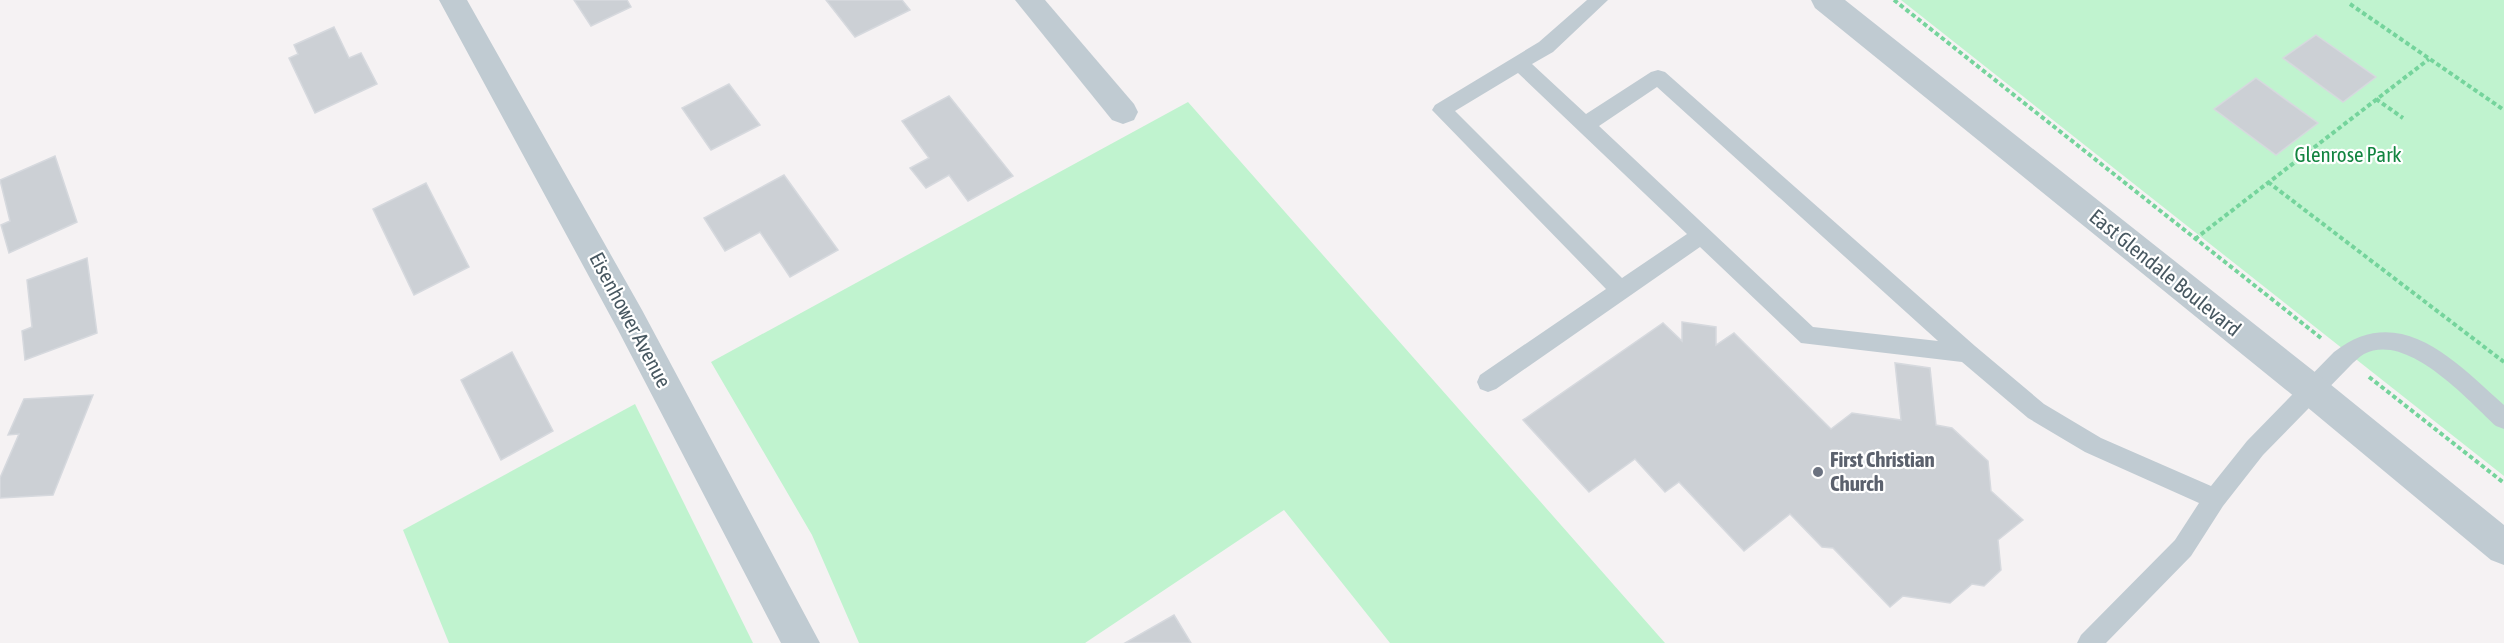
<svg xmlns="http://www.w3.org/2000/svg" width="2504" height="643" font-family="'Asap Condensed',sans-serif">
<rect width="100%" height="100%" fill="#f5f2f3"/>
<g fill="#c0f3cf">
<polygon points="1901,0 2504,0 2504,476"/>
<polygon points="1188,102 1665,643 1390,643 1284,510 1085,643 859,643 812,535 711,362"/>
<polygon points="635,404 753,643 449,643 403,530"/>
</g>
<g fill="#ccd0d5" stroke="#d6d9de" stroke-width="1.5">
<polygon points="574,0 627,0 631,7 591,26"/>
<polygon points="826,0 902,0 910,10 855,37"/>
<polygon points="334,27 349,58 361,53 377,84 315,113 289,58 298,54 294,45"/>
<polygon points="2316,35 2376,77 2343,102 2283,58"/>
<polygon points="2256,78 2318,123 2276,155 2214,109"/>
<polygon points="729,84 760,125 711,150 682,108"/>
<polygon points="949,96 1013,176 968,201 949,175 926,188 910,168 929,158 902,121"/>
<polygon points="55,156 77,222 9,253 1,225 10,221 0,180"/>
<polygon points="784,175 838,250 790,277 760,232 725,251 704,218"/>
<polygon points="426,183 469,267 414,295 373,209"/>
<polygon points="87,258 97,333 25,360 22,331 32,327 27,280"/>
<polygon points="1682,322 1716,327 1716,345 1734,333 1831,429 1852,413 1901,420 1895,363 1930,368 1936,425 1952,428 1988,461 1991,491 2023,520 1998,540 2001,570 1984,586 1972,584 1950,603 1903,596 1890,607 1833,548 1822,547 1790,514 1744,551 1679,482 1665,492 1635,459 1589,492 1523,420 1663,323 1682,341"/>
<polygon points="512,352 553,431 501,460 461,380"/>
<polygon points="93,395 53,495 0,498 0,478 19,434 8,435 24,399"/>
<polygon points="1174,615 1191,643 1125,643"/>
</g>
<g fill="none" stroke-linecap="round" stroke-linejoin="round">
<g stroke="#75d49c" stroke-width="4" stroke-dasharray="4.5 3" stroke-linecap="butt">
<polyline points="1894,0 2321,338"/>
<polyline points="2350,4 2504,110"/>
<polyline points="2376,99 2403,118"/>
<polyline points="2268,182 2504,362"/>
<polyline points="2195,239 2429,59"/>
<polyline points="2369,377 2504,483"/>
</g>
<path fill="#c0cbd2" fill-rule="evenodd" d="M1587 0H1608L1553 52 1532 64 1586 114 1651 72 1658 70 1665 72 1975 346 2044 404 2101 438 2211 486 2247 441 2334 352C2400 300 2456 362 2504 405V429L2496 426C2468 400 2407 331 2364 354 2359 357 2354 362 2350 366L2263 455 2223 506 2191 556 2106 643H2077L2081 635 2175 540 2199 503 2085 452 2028 418 1962 362 1801 343 1700 247 1496 389 1488 392 1480 389 1477 382 1480 375 1606 289 1432 110 1435 105 1539 42ZM1518 73 1687 234 1622 278 1455 111ZM1657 87 1938 341 1813 327 1599 126Z"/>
<g fill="#c0cbd2" fill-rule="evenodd">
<polygon points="439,0 467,0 642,310 820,643 781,643 618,330"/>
<polygon points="1015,0 1045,0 1134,104 1138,112 1134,120 1123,124 1112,120"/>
</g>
<polygon fill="#c0cbd2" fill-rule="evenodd" points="1811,0 1845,0 2325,380 2504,525 2504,565 2491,560 2301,402 1815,8"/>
</g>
<circle fill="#6b7280" stroke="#fff" stroke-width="2" cx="1818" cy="472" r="6"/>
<g text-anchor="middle" stroke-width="4.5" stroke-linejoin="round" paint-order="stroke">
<g font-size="21" fill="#128440" stroke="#fff">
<text x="2348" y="162">Glenrose Park</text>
</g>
<g font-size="21" fill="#485861" stroke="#fff">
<text transform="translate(2165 273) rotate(39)" y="7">East Glendale Boulevard</text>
<text transform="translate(630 320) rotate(62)" y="7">Eisenhower Avenue</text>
</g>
<g font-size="21" font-weight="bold" fill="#5b616d" stroke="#fff" text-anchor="start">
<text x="1830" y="467">First Christian<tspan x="1830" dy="24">Church</tspan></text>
</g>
</g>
</svg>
